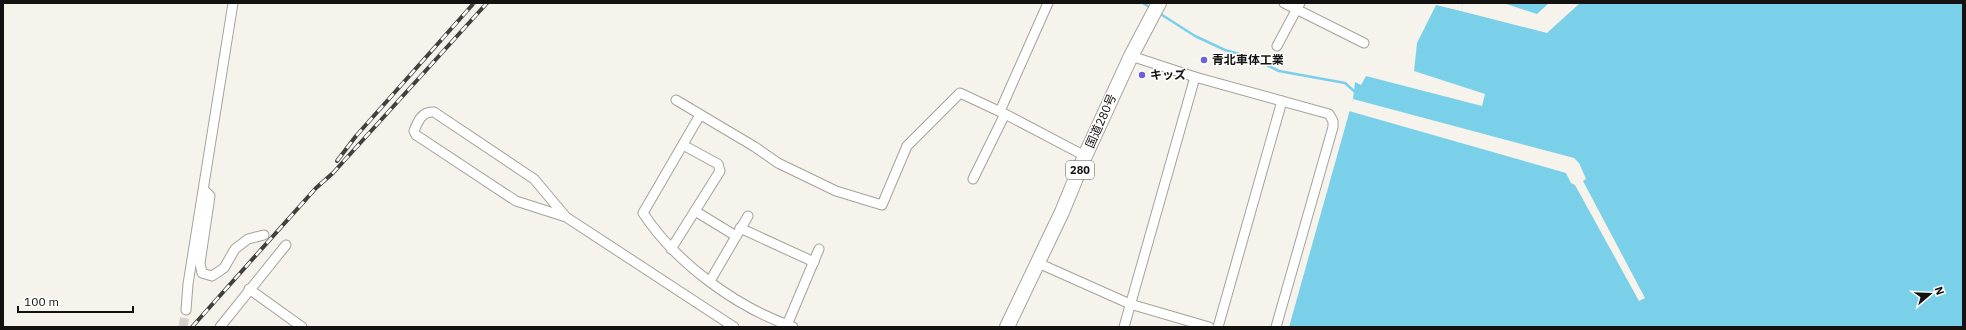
<svg xmlns="http://www.w3.org/2000/svg" width="1966" height="330" font-family="'IBM Plex Sans','Noto Sans JP',sans-serif">
<rect width="100%" height="100%" fill="#f6f3ec"/>
<polygon fill="#7ad0e9" points="1463,3 1963,3 1963,327 1289,327 1353,99 1355,82 1361,85 1366,76 1482,106 1485,94 1414,71 1417,43 1436,5 1461,11"/>
<g fill="#f6f3ec">
<polygon points="1463,3 1503,3 1537,14 1549,3 1580,3 1547,33 1461,11"/>
<polygon points="1353,99 1574,158 1579,163 1586,179 1583,181 1645,298 1639,301 1575,185 1571,183 1566,173 1349,111"/>
</g>
<g fill="none" stroke-linecap="round" stroke-linejoin="round">
<g stroke="#7ad0e9" stroke-width="2.5">
<polyline points="1143,3 1151,8"/>
<polyline points="1159,13 1195,36 1225,50 1250,57 1279,71 1345,83 1354,91"/>
</g>
<polyline stroke="#d4d1cb" stroke-width="9" stroke-dasharray="9 4.5" stroke-linecap="butt" points="183,327 186,310"/>
<g stroke="#a5a29b" stroke-width="11">
<g id="minor">
<polyline points="1284,3 1364,43"/>
<polyline points="1277,46 1300,3"/>
<polyline points="1131,56 1195,77 1329,114 1333,121 1333,127 1276,327"/>
<polyline points="676,100 755,147 778,163 836,191 882,205 907,146 960,93 1005,114 1085,156"/>
<polyline points="1000,111 1048,3"/>
<path d="M700 115 643 213C676 263 736 307 793 327"/>
<polyline points="973,179 1005,114"/>
<polyline points="204,190 210,196 200,263 202,273 212,276 224,268 235,249 248,239 264,235"/>
<polyline points="695,211 736,236"/>
<path d="M566 217 534 179 434 112C422 111 418 121 414 131L416 135 516 201 566 217 734 327"/>
<polyline points="740,228 814,262"/>
<polyline points="671,249 720,171 718,164 683,145"/>
<polyline points="1038,263 1130,304 1209,327"/>
<polyline points="710,281 748,216"/>
<polyline points="249,289 302,327"/>
<polyline points="186,310 188,284 233,3"/>
<polyline points="787,325 819,249"/>
<polyline points="220,327 286,245"/>
<polyline points="1124,327 1195,77"/>
<polyline points="1218,327 1282,101"/>
</g>
</g>
<g stroke="#a5a29b" stroke-width="16">
<polyline id="highway" points="1007,327 1062,212 1085,156 1131,56 1159,3"/>
</g>
<use href="#minor" stroke="#fff" stroke-width="9"/>
<use href="#highway" stroke="#fff" stroke-width="14"/>
<g stroke="#41403d" stroke-width="4">
<g id="rail">
<polyline points="337,161 356,136 474,3"/>
<polyline points="192,327 316,188 333,173 487,3"/>
</g>
</g>
<use href="#rail" stroke="#fff" stroke-width="2.5" stroke-dasharray="8" stroke-linecap="butt"/>
</g>
<g fill="#6e61db" stroke="#fff" stroke-width="1.5">
<circle cx="1204" cy="60" r="4"/>
<circle cx="1142" cy="75" r="4"/>
</g>
<g text-anchor="middle" stroke-width="3" stroke-linejoin="round" paint-order="stroke">
<rect fill="#fff" stroke="#5a5958" stroke-width="1" x="1066" y="161" width="28" height="18" rx="3"/>
<g font-size="11" font-weight="bold" fill="#131210">
<text x="1080" y="174">280</text>
</g>
<g font-size="12" font-weight="bold" fill="#131210" stroke="#fff" text-anchor="start">
<text x="1212" y="64">青北車体工業</text>
<text x="1150" y="79">キッズ</text>
</g>
<g font-size="12" fill="#131210" stroke="#fff">
<text transform="translate(1101 121) rotate(-66)" y="4">国道280号</text>
</g>
</g>
<rect width="1966" height="330" fill="none" stroke="#131210" stroke-width="8"/>
<g transform="translate(1930 294) rotate(71)" stroke="#ffffff" stroke-width="3" paint-order="stroke">
<path d="M0-3L7 15L0 10L-7 15Z" fill="#131210"/>
<text y="-6" font-size="11" font-weight="bold" text-anchor="middle" fill="#131210">N</text>
</g>
<path d="M18 306v6h115v-6" fill="none" stroke="#131210" stroke-width="2"/>
<text x="24" y="306" font-size="12" fill="#131210" stroke="#ffffff" stroke-width="3" paint-order="stroke">100 m</text>
</svg>
